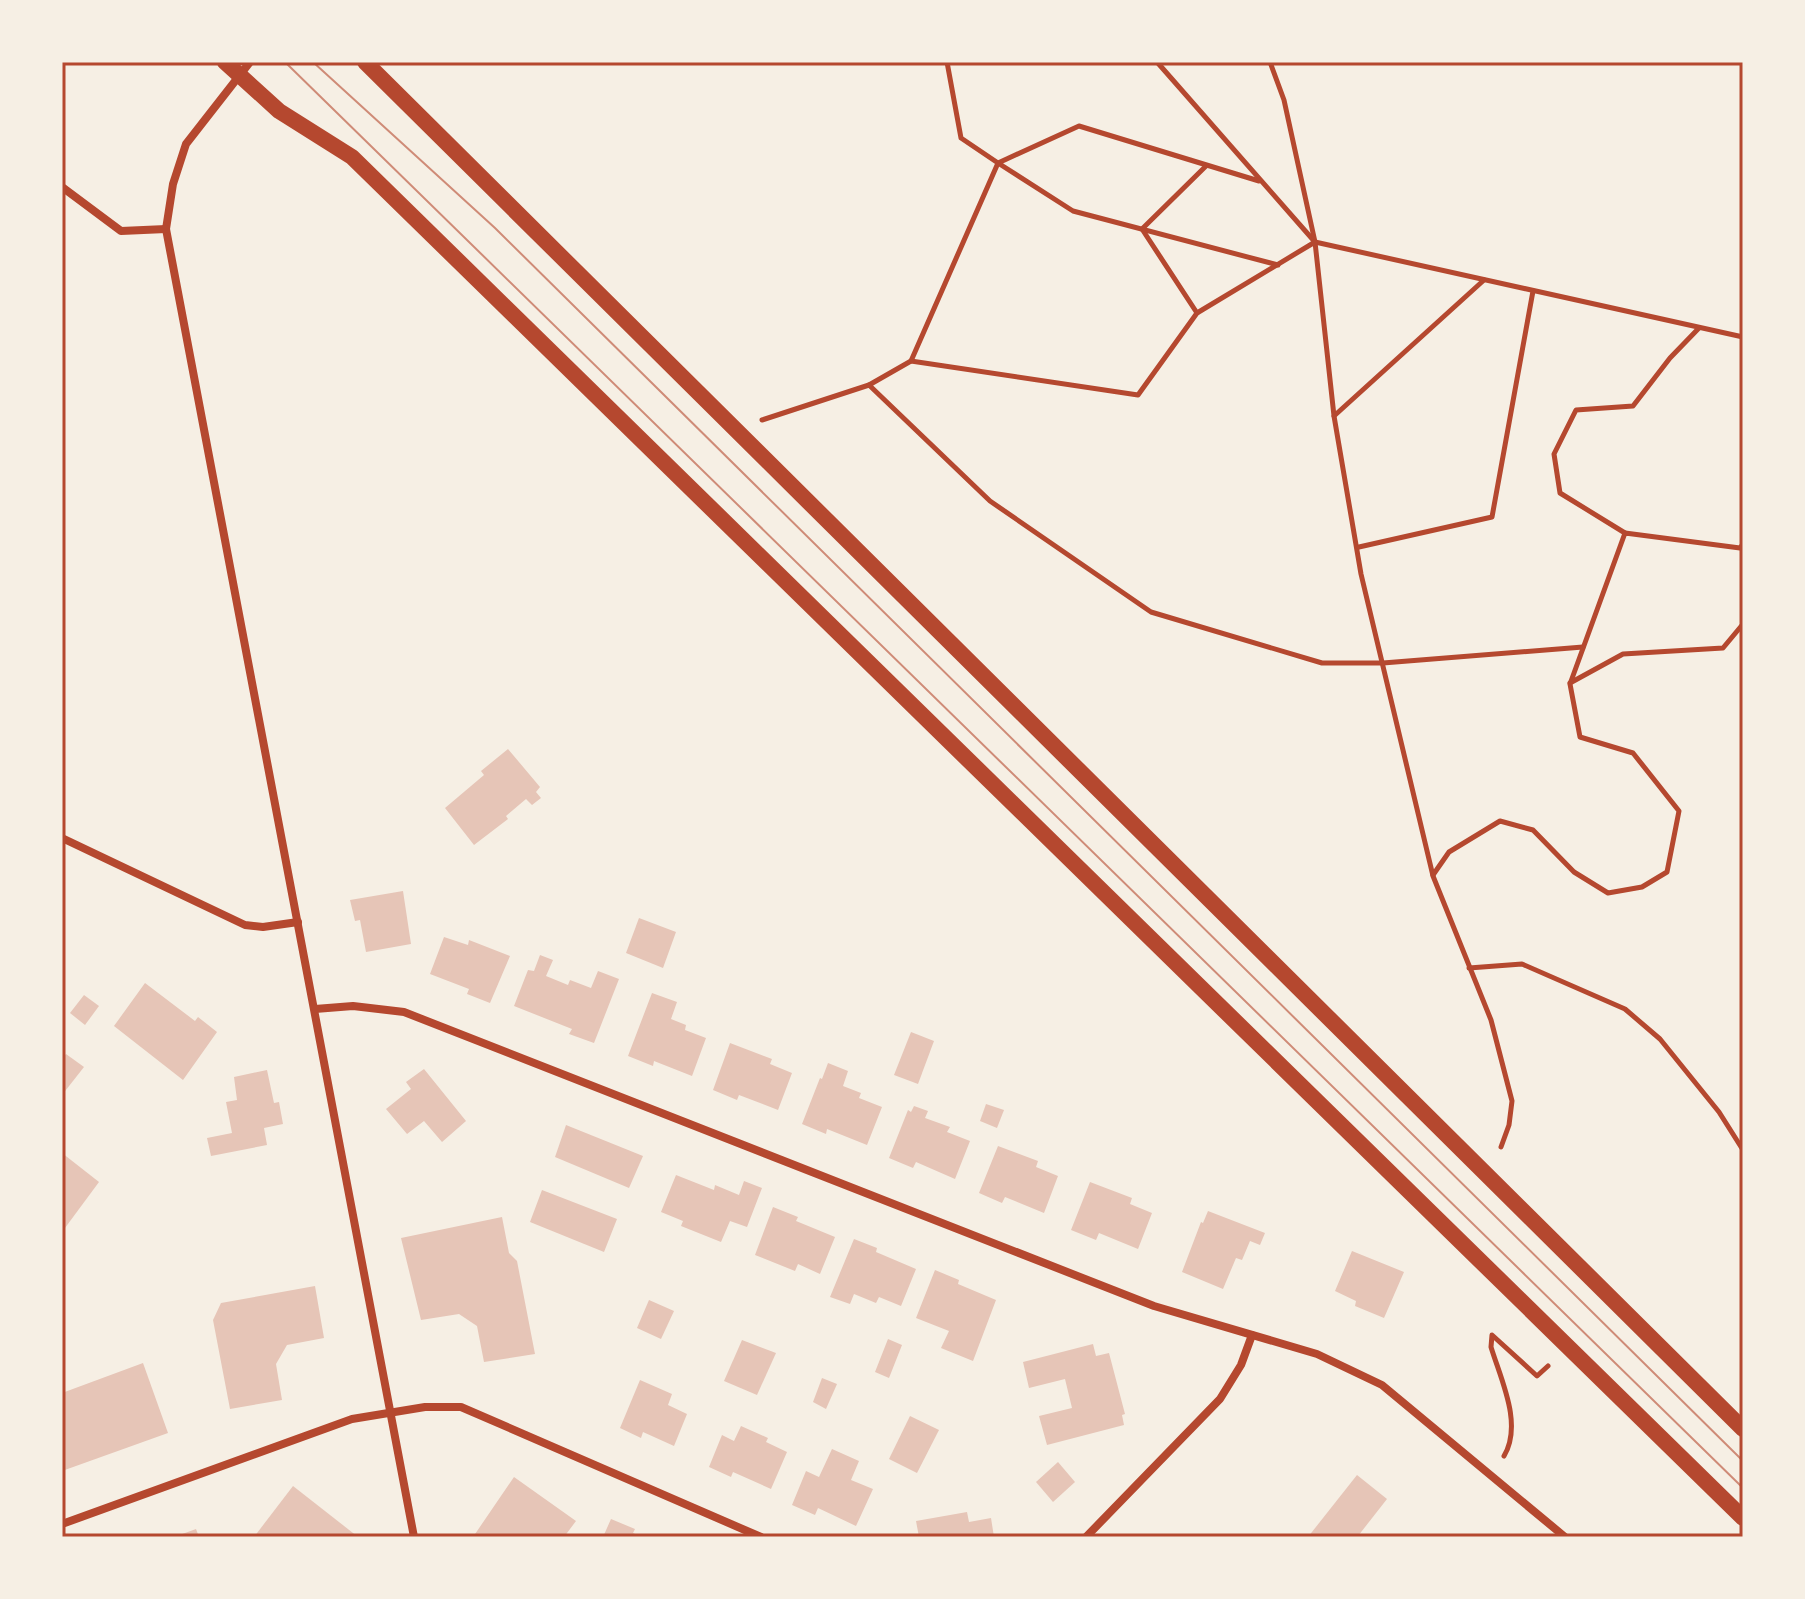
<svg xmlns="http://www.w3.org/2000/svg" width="1805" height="1599" font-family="Inter,sans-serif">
<rect width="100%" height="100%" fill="#f6efe4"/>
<g fill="#e6c5b7">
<polygon points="508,749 540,787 536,792 541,798 532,805 526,799 506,816 508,819 474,845 445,808 484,775 481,771"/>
<polygon points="403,891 411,944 366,952 360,920 355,921 350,900"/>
<polygon points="639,918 676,932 663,968 626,953"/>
<polygon points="444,937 468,945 469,940 510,956 490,1003 467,994 469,989 430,974"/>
<polygon points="540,955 553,960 546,976 568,985 570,980 591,988 598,971 619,979 594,1043 569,1034 572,1029 514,1006 528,970 534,971"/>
<polygon points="145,983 195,1021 198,1017 217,1032 183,1080 114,1026"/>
<polygon points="652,993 677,1002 671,1019 686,1025 685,1030 706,1038 692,1076 654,1061 653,1066 628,1056"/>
<polygon points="84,995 99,1006 85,1025 70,1013"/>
<polygon points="911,1032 934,1041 918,1084 894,1075"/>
<polygon points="730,1043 772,1059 770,1064 792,1073 778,1110 739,1095 737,1100 713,1090"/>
<polygon points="66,1054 84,1067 62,1095 62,1059"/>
<polygon points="828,1063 848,1071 843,1086 861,1093 859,1098 882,1107 867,1145 827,1129 826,1134 802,1124 820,1078 822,1079"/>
<polygon points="424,1069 466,1121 442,1142 424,1121 407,1134 386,1109 411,1089 406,1082"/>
<polygon points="267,1070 274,1103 279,1102 283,1124 264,1128 267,1145 211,1156 207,1138 232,1133 226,1102 237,1100 234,1077"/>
<polygon points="986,1104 1004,1110 997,1128 980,1121"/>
<polygon points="914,1106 928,1111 925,1118 950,1127 947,1132 970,1141 955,1179 916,1162 913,1168 889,1158 908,1110 911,1112"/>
<polygon points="566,1125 643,1156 629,1188 555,1157"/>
<polygon points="998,1146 1038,1161 1036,1167 1058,1176 1044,1213 1005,1197 1002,1203 979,1193"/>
<polygon points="62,1153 99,1182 62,1232"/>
<polygon points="676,1175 714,1190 715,1185 739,1195 744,1181 762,1188 747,1227 730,1221 721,1242 681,1226 683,1221 661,1212"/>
<polygon points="1090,1182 1132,1198 1130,1204 1152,1213 1138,1249 1099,1233 1096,1240 1071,1230"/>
<polygon points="542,1190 617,1219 604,1252 530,1222"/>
<polygon points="773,1207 798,1217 796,1221 835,1237 820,1274 798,1264 795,1271 755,1255"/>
<polygon points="1208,1211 1265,1233 1260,1245 1250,1241 1242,1260 1236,1258 1223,1289 1182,1272 1201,1222 1203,1223"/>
<polygon points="502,1217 509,1253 517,1261 535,1354 484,1362 477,1326 459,1314 421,1320 401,1238"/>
<polygon points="854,1239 877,1248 876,1252 916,1269 901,1306 879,1297 876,1303 854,1294 850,1304 830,1297"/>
<polygon points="1352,1251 1404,1272 1384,1318 1355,1306 1356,1301 1335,1291"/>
<polygon points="935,1270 959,1280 958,1284 996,1300 973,1361 941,1348 949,1331 916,1318"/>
<polygon points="315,1286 324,1338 287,1345 276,1364 282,1400 230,1409 213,1320 221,1303"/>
<polygon points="649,1300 674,1311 661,1339 637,1328"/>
<polygon points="888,1339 902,1345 889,1378 875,1372"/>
<polygon points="742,1340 776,1353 757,1395 724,1381"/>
<polygon points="1093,1344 1096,1356 1109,1353 1125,1414 1122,1415 1124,1425 1047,1445 1039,1416 1072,1408 1065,1379 1029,1388 1023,1362"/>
<polygon points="143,1363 168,1433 62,1471 62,1393"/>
<polygon points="822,1378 837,1384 826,1409 813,1402"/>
<polygon points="640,1380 672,1394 668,1405 687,1414 674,1446 643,1432 641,1438 620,1428"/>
<polygon points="910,1416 939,1430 917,1473 889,1459"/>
<polygon points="741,1426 768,1438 766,1442 787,1452 771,1489 733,1472 731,1477 709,1467 722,1435 734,1441"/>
<polygon points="832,1449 859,1461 851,1480 873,1489 856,1526 818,1508 815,1515 792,1505 806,1471 819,1477"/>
<polygon points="1058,1462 1075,1482 1053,1502 1036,1482"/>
<polygon points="1357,1475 1387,1499 1358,1536 1308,1537"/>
<polygon points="514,1477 576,1521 564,1537 540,1537 536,1534 534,1537 473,1537"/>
<polygon points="293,1486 353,1533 358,1537 254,1537"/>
<polygon points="967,1512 969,1522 991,1518 994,1537 919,1537 916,1521"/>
<polygon points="611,1519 635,1529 633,1533 642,1537 603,1537"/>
<polygon points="196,1529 199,1537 174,1537"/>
</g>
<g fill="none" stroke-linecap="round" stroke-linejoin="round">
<g stroke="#b5482f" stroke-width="5">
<polyline points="1157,62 1315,242 1743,337"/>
<polyline points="1270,62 1284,100 1315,242 1334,416 1361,574 1433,876 1491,1020 1512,1101 1509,1125 1501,1147"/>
<polyline points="1259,181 1079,126 998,163 1073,211 1278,265"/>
<polyline points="1197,313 1142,229 1206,166"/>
<polyline points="911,361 998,163 961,138 947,62"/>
<polyline points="869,385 911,361 1138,395 1197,313 1315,242"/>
<polyline points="1334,416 1484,280"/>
<polyline points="762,420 869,385 990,501 1151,612 1322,663 1383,663 1583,647"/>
<polyline points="1625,533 1560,493 1554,454 1576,410 1633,406 1670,358 1699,328"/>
<polyline points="1359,547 1492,517 1533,291"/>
<polyline points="1570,683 1623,654 1723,648 1743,624"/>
<polyline points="1433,875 1449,852 1500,821 1533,830 1574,872 1608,893 1642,887 1667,872 1679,811 1633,753 1580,737 1570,684 1625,533 1740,548 1743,544"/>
<polyline points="1469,968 1522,964 1625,1009 1660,1039 1719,1112 1743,1150"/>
<path d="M1504 1456C1523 1424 1501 1380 1491 1347L1492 1335 1537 1376 1548 1366"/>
</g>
<g stroke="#b5482f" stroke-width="8">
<polyline points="250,62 186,144 173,184 166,229 414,1537"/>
<polyline points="62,187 121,231 166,229"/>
<polyline points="62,838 245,925 263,927 298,922"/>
<polyline points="315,1009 353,1006 404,1012 1154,1306 1317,1354 1382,1385 1565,1537"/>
<polyline points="62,1524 352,1419 425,1407 461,1407 761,1537"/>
<polyline points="1086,1537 1220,1399 1241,1365 1252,1335"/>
</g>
<g stroke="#b5482f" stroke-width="16">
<polyline points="225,62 279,111 352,157 1743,1518"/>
<polyline points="365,62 1743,1429"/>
</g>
<g stroke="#cf8b77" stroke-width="2">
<polyline points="285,62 1743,1488"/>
<polyline points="313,62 495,228 1743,1461"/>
</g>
</g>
<rect width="1805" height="1599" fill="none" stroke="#f6efe4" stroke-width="128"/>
<rect x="64" y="64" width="1677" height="1471" fill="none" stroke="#b5482f" stroke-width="3"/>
</svg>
